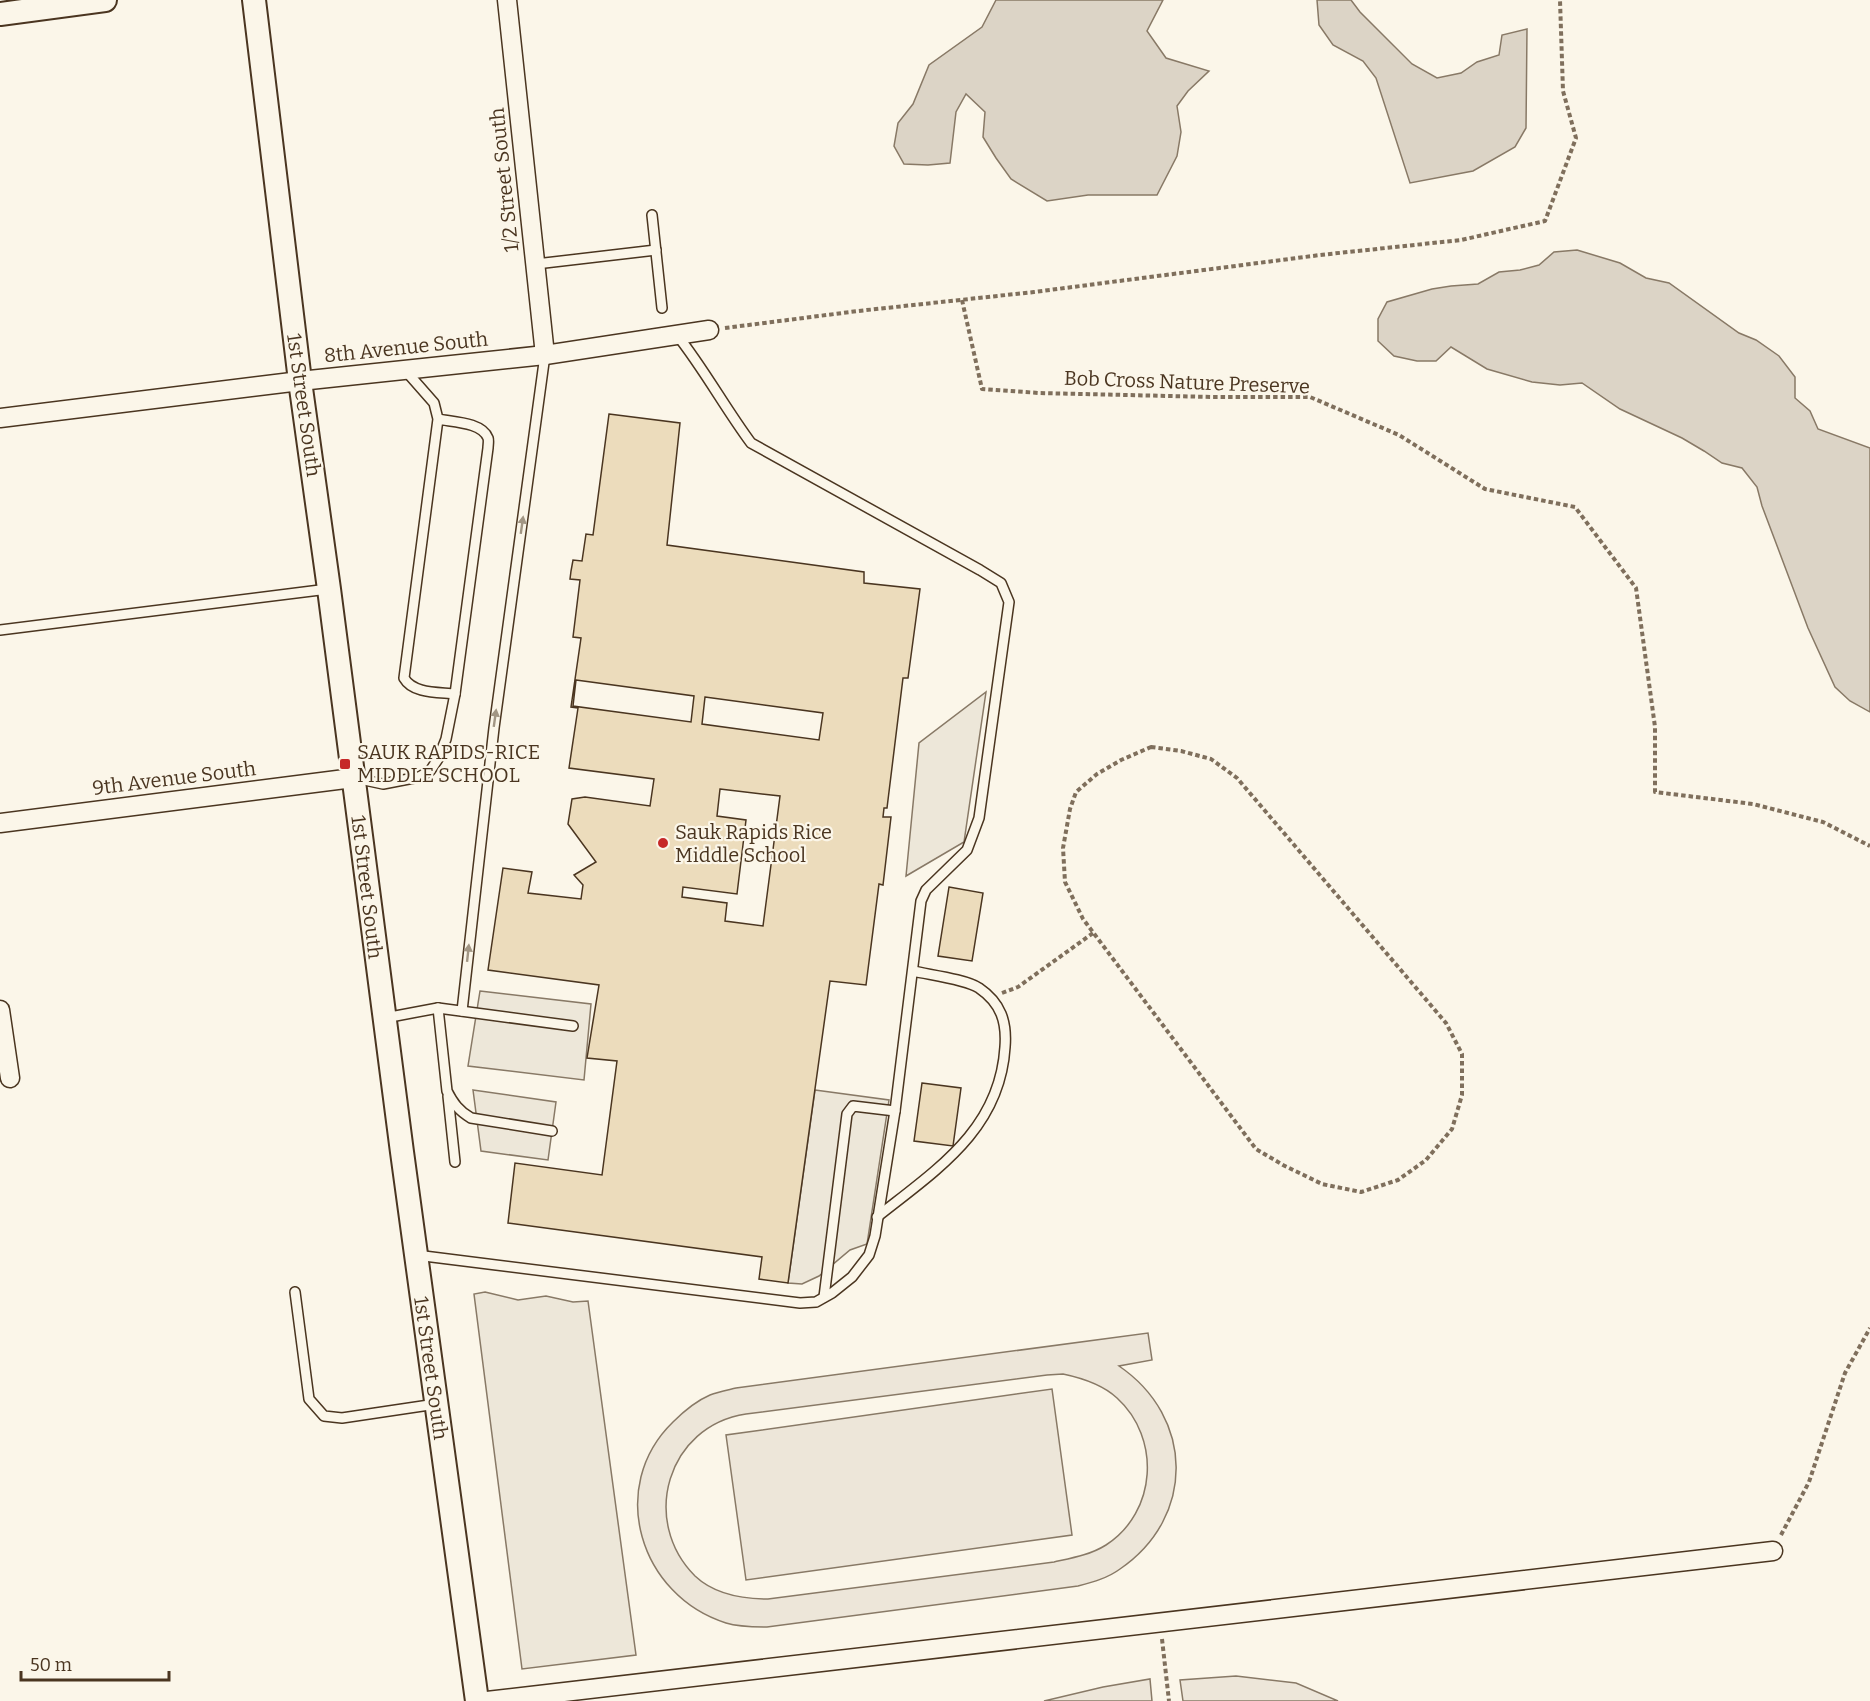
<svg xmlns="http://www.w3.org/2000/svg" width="1870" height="1701" font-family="Bitter,serif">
<rect width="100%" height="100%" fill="#fbf6e9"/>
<g fill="#ede6d9" stroke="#887966" stroke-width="1.5" fill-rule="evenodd">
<path d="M1148 1333 1152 1360 1119 1366C1194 1417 1196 1517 1120 1569 1108 1578 1093 1582 1078 1586L767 1627C754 1627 739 1627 726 1623 640 1596 606 1487 673 1422 684 1411 696 1401 710 1395 718 1392 728 1390 736 1388ZM1063 1374C1082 1378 1102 1384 1117 1398 1161 1438 1157 1512 1106 1545 1090 1555 1072 1558 1054 1562L768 1599C743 1599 714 1594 695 1576 640 1521 667 1426 746 1414L1047 1375Z"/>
<polygon points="1052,1389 1072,1535 746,1580 726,1435"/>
<polygon points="1236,1676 1296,1683 1338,1701 1183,1701 1180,1680"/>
<polygon points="1150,1679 1152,1701 1044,1701 1103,1687"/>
</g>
<g fill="#ede7d9" stroke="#887966" stroke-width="1.5">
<polygon points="986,692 964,842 906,876 919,743"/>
<polygon points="480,991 591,1004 584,1080 468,1066"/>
<polygon points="473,1090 556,1102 548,1160 481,1151"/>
<polygon points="815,1090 889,1100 867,1244 850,1250 819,1276 802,1284 788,1283"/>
<polygon points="485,1292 518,1300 546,1296 573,1302 588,1301 636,1655 522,1669 474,1294"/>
</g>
<g fill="#dcd4c6" stroke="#887966" stroke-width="1.5">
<polygon points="996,0 1163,0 1147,31 1166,58 1209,71 1188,91 1177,106 1181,132 1177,156 1157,195 1088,195 1047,201 1011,179 996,158 983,137 985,112 966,94 956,112 950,163 928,165 904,164 894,146 898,123 913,104 929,65 982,27"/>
<polygon points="1317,0 1351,0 1360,12 1412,64 1437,78 1461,73 1477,62 1499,55 1502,35 1527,29 1526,128 1515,147 1473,171 1410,183 1376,78 1363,61 1333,45 1319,25"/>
<polygon points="1577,250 1620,263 1646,278 1669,283 1739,333 1756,340 1779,356 1795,377 1795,398 1810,411 1818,429 1870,448 1870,712 1850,701 1835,687 1808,628 1762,506 1757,487 1742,468 1722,463 1704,451 1682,438 1620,409 1582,383 1560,385 1532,382 1487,369 1451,347 1436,361 1417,361 1394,356 1378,341 1378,319 1387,302 1432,289 1451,286 1478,284 1499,272 1520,270 1539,265 1554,252"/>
</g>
<g fill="#ecdcbc" stroke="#4a3520" stroke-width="1.5" fill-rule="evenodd">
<path d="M609 414 680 423 667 545 864 572V583L920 589 908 678H903L887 808H884L883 817H891L883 885 879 884 866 985 830 981 788 1283 759 1279 762 1257 508 1223 515 1163 602 1175 617 1061 587 1058 599 985 488 970 503 868 532 872 528 893 581 899 583 885 574 875 596 862 568 824 572 799 585 797 650 806 654 779 569 768 578 708 571 707 581 638 573 637 580 580 570 579 571 571 573 560 582 561 586 534 593 535ZM576 680 694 696 691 722 573 706ZM705 697 823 713 819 740 702 724ZM720 789 780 796 763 926 725 921 727 903 682 897 683 887 737 894 746 820 717 816Z"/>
<polygon points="949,887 983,893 972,961 938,956"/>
<polygon points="922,1083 961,1088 953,1146 914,1141"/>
</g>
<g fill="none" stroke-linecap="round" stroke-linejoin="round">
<g stroke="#4a3520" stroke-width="12">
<g id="service">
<polyline points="652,215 662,308"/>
<polyline points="536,264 656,250"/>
<path d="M405 370 434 403 438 419 404 678C413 694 439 692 455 694L488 448C488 445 489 441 488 438 482 422 452 422 438 419"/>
<polyline points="0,630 328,589"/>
<polyline points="355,778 383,784 419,777 430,771 438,759 446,739 455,694"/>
<path d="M438 1008 447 1091C453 1103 459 1111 471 1118L552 1131"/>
<polyline points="462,1011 494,728 545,355"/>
<polyline points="385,1018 438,1008 573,1026"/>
<polyline points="448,1096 455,1162"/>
<path d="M877 1217C936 1170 1000 1130 1005 1047 1007 1022 1001 1003 979 988 965 979 930 975 913 971"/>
<path d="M416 1255 800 1303 816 1302 832 1293 852 1277 869 1255 875 1236 895 1111 921 901 926 890 967 850 979 818 1009 602 1001 583 980 570 751 443C725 408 704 369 677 335"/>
<polyline points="295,1292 309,1399 324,1416 342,1418 436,1404"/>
<polyline points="824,1297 847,1114 853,1106 895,1111"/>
</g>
</g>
<g stroke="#4a3520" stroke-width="21">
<g id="minor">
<polyline points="507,0 545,355"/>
<polyline points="0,418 300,381 545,355 709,330"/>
<polyline points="0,823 353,778"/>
<polyline points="0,1010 10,1078"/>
<polyline points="487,1701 1773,1551"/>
</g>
</g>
<g stroke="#4a3520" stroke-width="26">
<g id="tertiary">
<polyline points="254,0 300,381 329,589 402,1152 477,1701"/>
<polyline points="0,14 105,0"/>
</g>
</g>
<g stroke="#7f6f5c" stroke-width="4" stroke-dasharray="4.5 3" stroke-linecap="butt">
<polyline points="962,300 982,389 1039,393 1213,397 1310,397 1399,435 1485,489 1575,507 1636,588 1655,727 1655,792 1753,804 1823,822 1870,846"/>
<polyline points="725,328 858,311 1034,292 1320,255 1461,240 1545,221 1576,138 1563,91 1560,0"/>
<polygon points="1151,747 1181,751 1211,759 1237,778 1446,1023 1462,1054 1462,1095 1452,1129 1426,1160 1398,1180 1361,1192 1322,1184 1283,1165 1256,1149 1083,919 1065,882 1063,848 1070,809 1076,792 1097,774 1121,760"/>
<polyline points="1002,993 1018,987 1093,933"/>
<polyline points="1781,1535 1809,1482 1845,1373 1870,1328"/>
<polyline points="1162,1639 1169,1701"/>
</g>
<use href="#service" stroke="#fbf6e9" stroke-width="9"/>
<use href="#minor" stroke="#fbf6e9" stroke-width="18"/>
<use href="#tertiary" stroke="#fbf6e9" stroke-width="22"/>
</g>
<defs><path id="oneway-solid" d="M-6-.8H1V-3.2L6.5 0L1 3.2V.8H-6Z" transform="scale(1.5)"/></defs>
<g fill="#a29684">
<use href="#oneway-solid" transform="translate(522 525) rotate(-82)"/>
<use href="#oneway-solid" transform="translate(495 718) rotate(-82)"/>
<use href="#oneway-solid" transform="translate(468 953) rotate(-84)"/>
</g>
<g fill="#c62828" stroke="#fbf6e9" stroke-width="2">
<rect x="339" y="758" width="12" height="12" rx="3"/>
<circle cx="663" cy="843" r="6"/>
</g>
<g text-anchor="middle" stroke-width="4.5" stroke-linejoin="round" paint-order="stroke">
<g font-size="20" fill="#4a3520" stroke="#fbf6e9">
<text transform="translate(504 180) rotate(-96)" y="7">1/2 Street South</text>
<text transform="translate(406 347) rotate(-6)" y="7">8th Avenue South</text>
<text transform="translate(1187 382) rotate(2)" y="7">Bob Cross Nature Preserve</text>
<text transform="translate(304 405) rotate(82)" y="7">1st Street South</text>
<text transform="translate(174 778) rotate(-7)" y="7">9th Avenue South</text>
<text transform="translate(367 887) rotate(83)" y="7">1st Street South</text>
<text transform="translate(431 1368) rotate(82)" y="7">1st Street South</text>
</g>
<g font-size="20" fill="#4a3520" stroke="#fbf6e9" text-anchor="start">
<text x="357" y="759">SAUK RAPIDS-RICE<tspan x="357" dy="23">MIDDLE SCHOOL</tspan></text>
<text x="675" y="839">Sauk Rapids Rice<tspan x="675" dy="23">Middle School</tspan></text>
</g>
</g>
<path d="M21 1671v9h148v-9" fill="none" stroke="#4a3520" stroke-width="3"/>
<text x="30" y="1671" font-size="18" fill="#4a3520" stroke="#fbf6e9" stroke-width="4.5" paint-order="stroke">50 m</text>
</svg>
